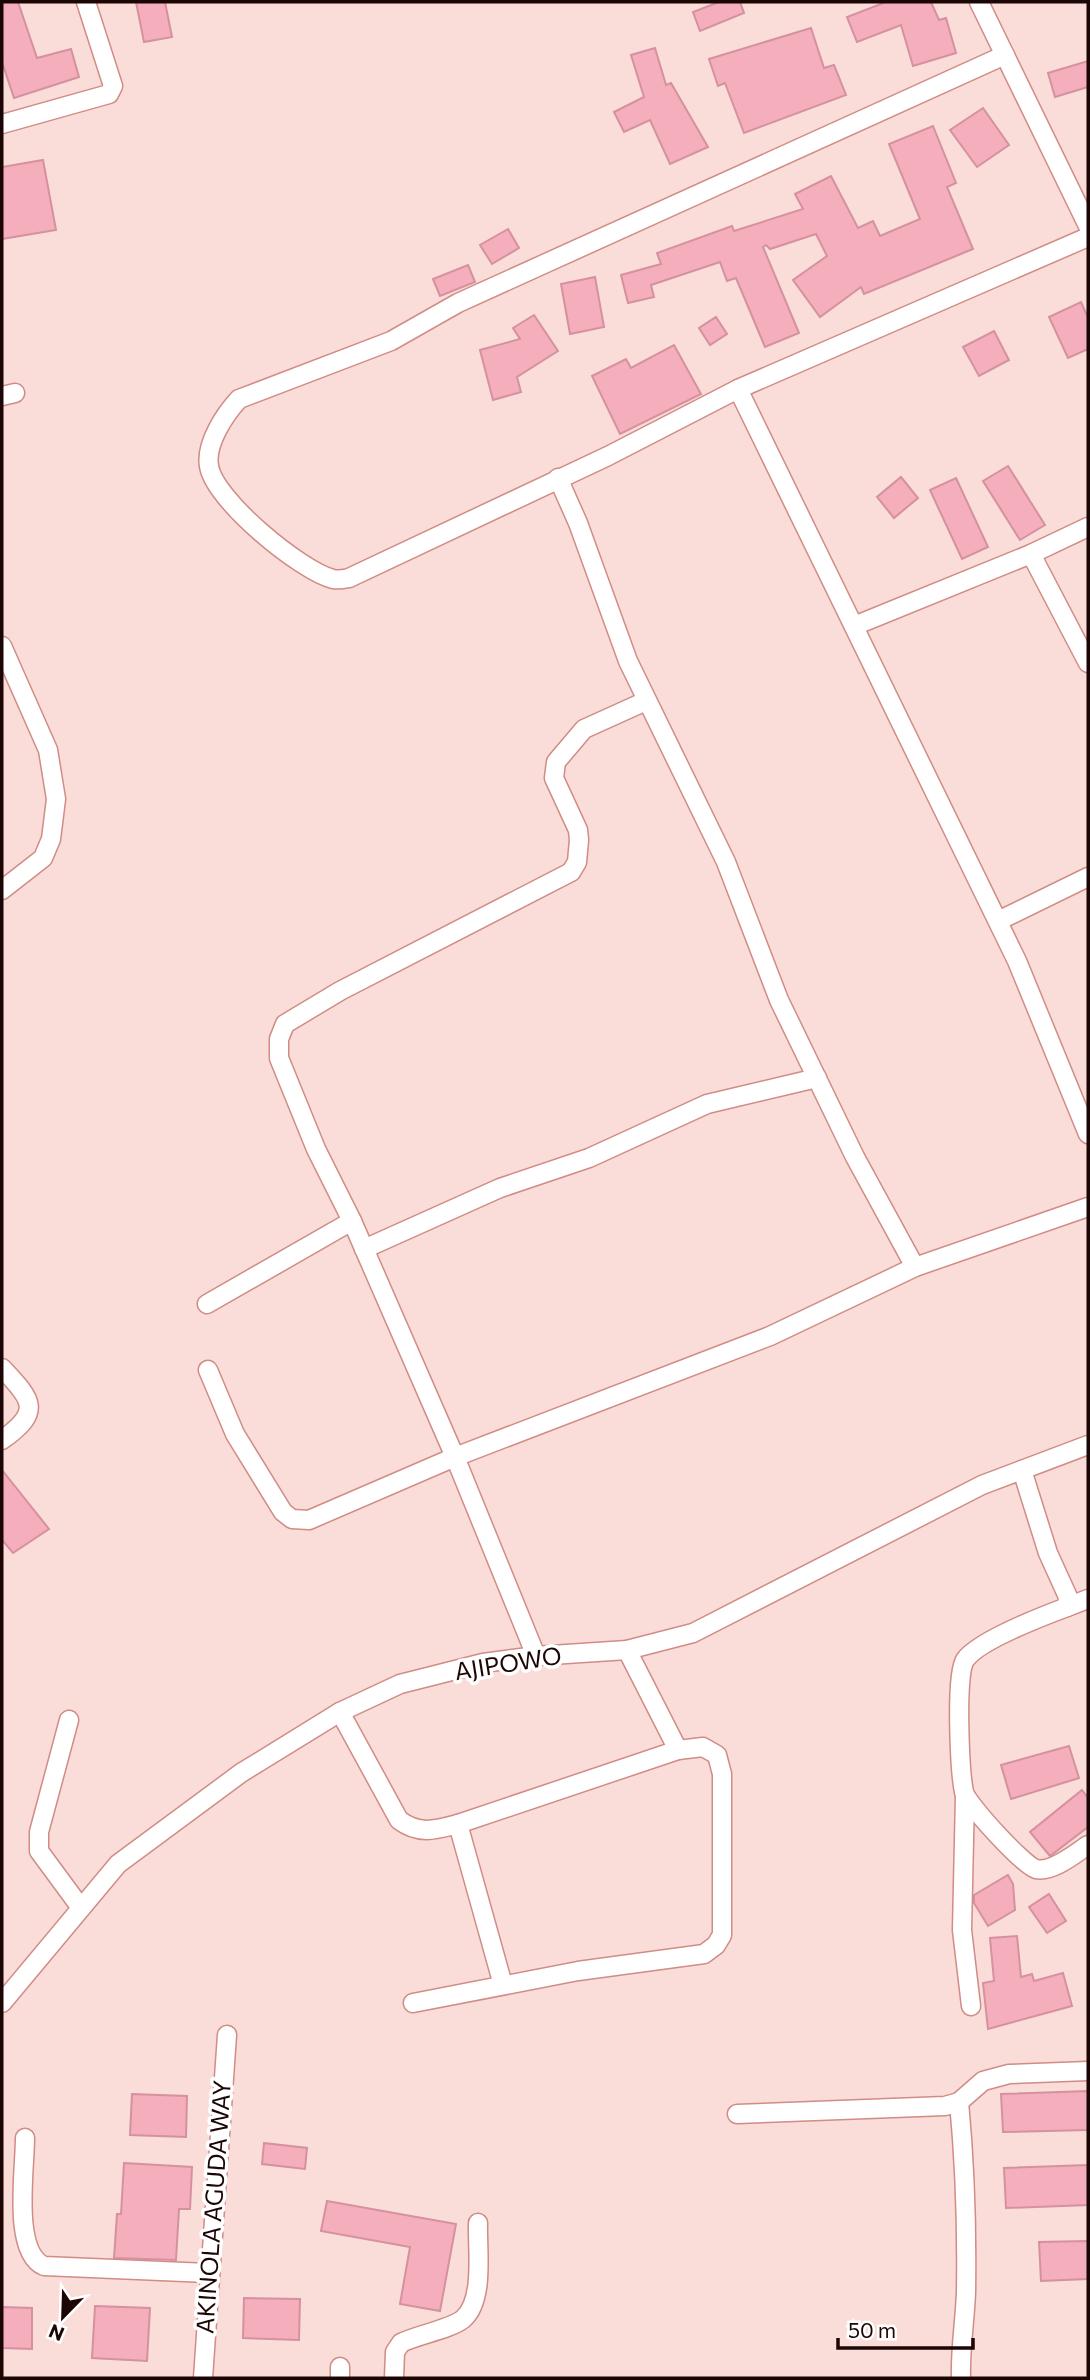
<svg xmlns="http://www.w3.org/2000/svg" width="1090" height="2380" font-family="Commissioner,sans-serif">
<rect width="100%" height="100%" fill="#fadcd8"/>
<g fill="#f4aebc" stroke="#d5919f" stroke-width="2">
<polygon points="2,2 18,2 37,58 71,49 79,77 14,98 2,62"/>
<polygon points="136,2 165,2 172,37 144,42"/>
<polygon points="719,2 740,2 744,13 700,31 693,12"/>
<polygon points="886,2 931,2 939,20 946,18 956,53 913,66 901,25 857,42 847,17"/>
<polygon points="811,28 824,68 834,65 846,95 744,133 725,83 718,86 709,59"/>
<polygon points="655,48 666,85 671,83 708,147 670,164 650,120 624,132 614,112 644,97 631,55"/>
<polygon points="1088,61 1088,87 1055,97 1048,73"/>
<polygon points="983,108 1009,145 977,167 950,130"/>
<polygon points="933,126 956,183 947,187 973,249 864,294 861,287 820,317 793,280 827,256 816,234 770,249 766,245 763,247 799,333 765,347 736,278 727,281 720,262 651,285 654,297 628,303 621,275 661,264 657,253 732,226 734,231 803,209 795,194 831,176 858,228 873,221 880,236 920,219 889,144"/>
<polygon points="43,160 56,230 2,239 2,167"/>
<polygon points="508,229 519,248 492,264 480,245"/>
<polygon points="468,265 475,282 440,296 433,279"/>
<polygon points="595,277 604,327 570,334 561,284"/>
<polygon points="1081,302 1088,318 1088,349 1068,358 1049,317"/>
<polygon points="534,315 558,351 517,377 521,392 493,400 480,350 520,339 513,328"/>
<polygon points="716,317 727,334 710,345 699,328"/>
<polygon points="994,331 1009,360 979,376 963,347"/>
<polygon points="674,345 701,394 620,434 592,376 626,359 631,368"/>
<polygon points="1008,466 1045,525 1020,540 983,481"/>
<polygon points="901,477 918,498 894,518 877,497"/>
<polygon points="956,478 988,547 962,559 930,490"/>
<polygon points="2,1470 49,1529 13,1553 2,1540"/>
<polygon points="1069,1746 1079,1778 1011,1799 1001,1765"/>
<polygon points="1082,1790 1088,1798 1088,1827 1050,1856 1030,1832"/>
<polygon points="1008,1875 1013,1884 1015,1910 988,1926 974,1903 974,1895"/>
<polygon points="1049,1894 1066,1921 1047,1933 1029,1907"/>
<polygon points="1017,1936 1021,1977 1032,1974 1034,1981 1063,1973 1072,2006 988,2029 983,1983 994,1981 990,1938"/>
<polygon points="1088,2091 1088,2130 1003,2132 1001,2094"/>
<polygon points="132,2094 187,2096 186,2137 130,2135"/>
<polygon points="264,2143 307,2148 305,2169 262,2164"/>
<polygon points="124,2163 192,2167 190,2209 179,2209 176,2260 114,2258 117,2214 121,2214"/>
<polygon points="1088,2165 1088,2205 1006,2208 1004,2168"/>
<polygon points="327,2201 456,2224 440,2311 400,2304 410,2247 321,2231"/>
<polygon points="1088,2241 1088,2279 1041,2281 1039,2242"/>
<polygon points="244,2298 300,2299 299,2340 243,2338"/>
<polygon points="95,2306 150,2308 147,2361 92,2358"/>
<polygon points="2,2307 32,2308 32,2349 2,2348"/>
</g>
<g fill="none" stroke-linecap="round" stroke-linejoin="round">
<g stroke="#d18c86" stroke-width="21">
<g id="minor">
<polyline points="979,2 1088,226"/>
<path d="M1005 55 458 303 391 341 239 399C225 414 205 444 209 466 214 500 301 571 333 579 338 580 344 579 349 578L608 456 738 389 1088 237"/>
<polyline points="2,124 109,94 113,86 86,2"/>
<polyline points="738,389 1017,961 1088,1134"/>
<polyline points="2,396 15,393"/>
<polyline points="558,478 578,523 628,661 726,862 779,1000 855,1157 915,1267"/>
<polyline points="1031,554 1088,663"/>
<polyline points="854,626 1031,554 1088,527"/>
<polyline points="2,646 48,750 56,799 51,839 43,858 2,890"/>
<polyline points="998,921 1088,877"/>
<polyline points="364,1249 500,1188 589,1158 707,1104 817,1078"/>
<polyline points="207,1304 352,1221"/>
<path d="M2 1368C32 1400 43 1411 2 1440"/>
<polyline points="208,1370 235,1434 283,1512 292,1519 309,1520 455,1457 770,1336 915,1267 1088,1207"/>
<path d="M1022 1470 1048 1553 1068 1597 1067 1607C1043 1616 978 1641 965 1660 955 1675 960 1773 964 1792 967 1804 1024 1866 1036 1869 1052 1873 1076 1853 1088 1845"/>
<polyline points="1067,1607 1088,1599"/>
<polyline points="627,1650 678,1750"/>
<polyline points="536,1656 455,1457 352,1221 316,1149 279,1058 279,1039 285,1024 340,991 571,872 577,862 579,840 578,830 554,778 556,762 584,729 646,701"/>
<path d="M340 1712 399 1820C419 1835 435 1830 458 1824L503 1985"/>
<polyline points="69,1720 39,1832 39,1851 81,1908"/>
<polyline points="965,1795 962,1930 971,2006"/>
<polyline points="2,2003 118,1864 241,1773 340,1712 400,1684 483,1663 536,1656 627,1650 693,1633 982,1485 1088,1445"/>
<polyline points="413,2003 578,1971 704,1954 716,1945 722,1935 722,1774 717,1755 703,1747 678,1750 458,1824"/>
<polyline points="959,2102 983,2081 1009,2074 1088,2071"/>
<path d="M737 2114 945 2106 959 2102C965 2165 967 2228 966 2292 965 2321 960 2349 961 2378"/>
<path d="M25 2138C25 2170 12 2252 44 2266L208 2273"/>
<polyline points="340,2367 340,2378"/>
<polyline points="203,2378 227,2035"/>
<path d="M394 2378 395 2352 401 2343C417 2335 451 2329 463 2319 485 2300 477 2249 478 2223"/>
</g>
</g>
<use href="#minor" stroke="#fff" stroke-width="18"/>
</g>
<g text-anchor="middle" stroke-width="7" stroke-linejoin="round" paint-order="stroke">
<g font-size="24" fill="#1c0505" stroke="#fff">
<text transform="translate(508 1664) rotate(-9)" y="8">AJIPOWO</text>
<text transform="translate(214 2207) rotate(-86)" y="8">AKINOLA AGUDA WAY</text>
</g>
</g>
<rect width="1090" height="2380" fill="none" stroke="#1c0505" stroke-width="7"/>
<g transform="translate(63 2317) rotate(203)" stroke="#ffffff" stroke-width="5" paint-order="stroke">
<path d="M0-5L12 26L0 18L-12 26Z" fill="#1c0505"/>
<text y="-10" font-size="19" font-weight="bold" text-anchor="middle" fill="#1c0505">N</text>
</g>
<path d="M838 2338v10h135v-10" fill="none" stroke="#1c0505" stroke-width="3.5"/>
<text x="848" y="2338" font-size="21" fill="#1c0505" stroke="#ffffff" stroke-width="5" paint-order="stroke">50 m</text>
</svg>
